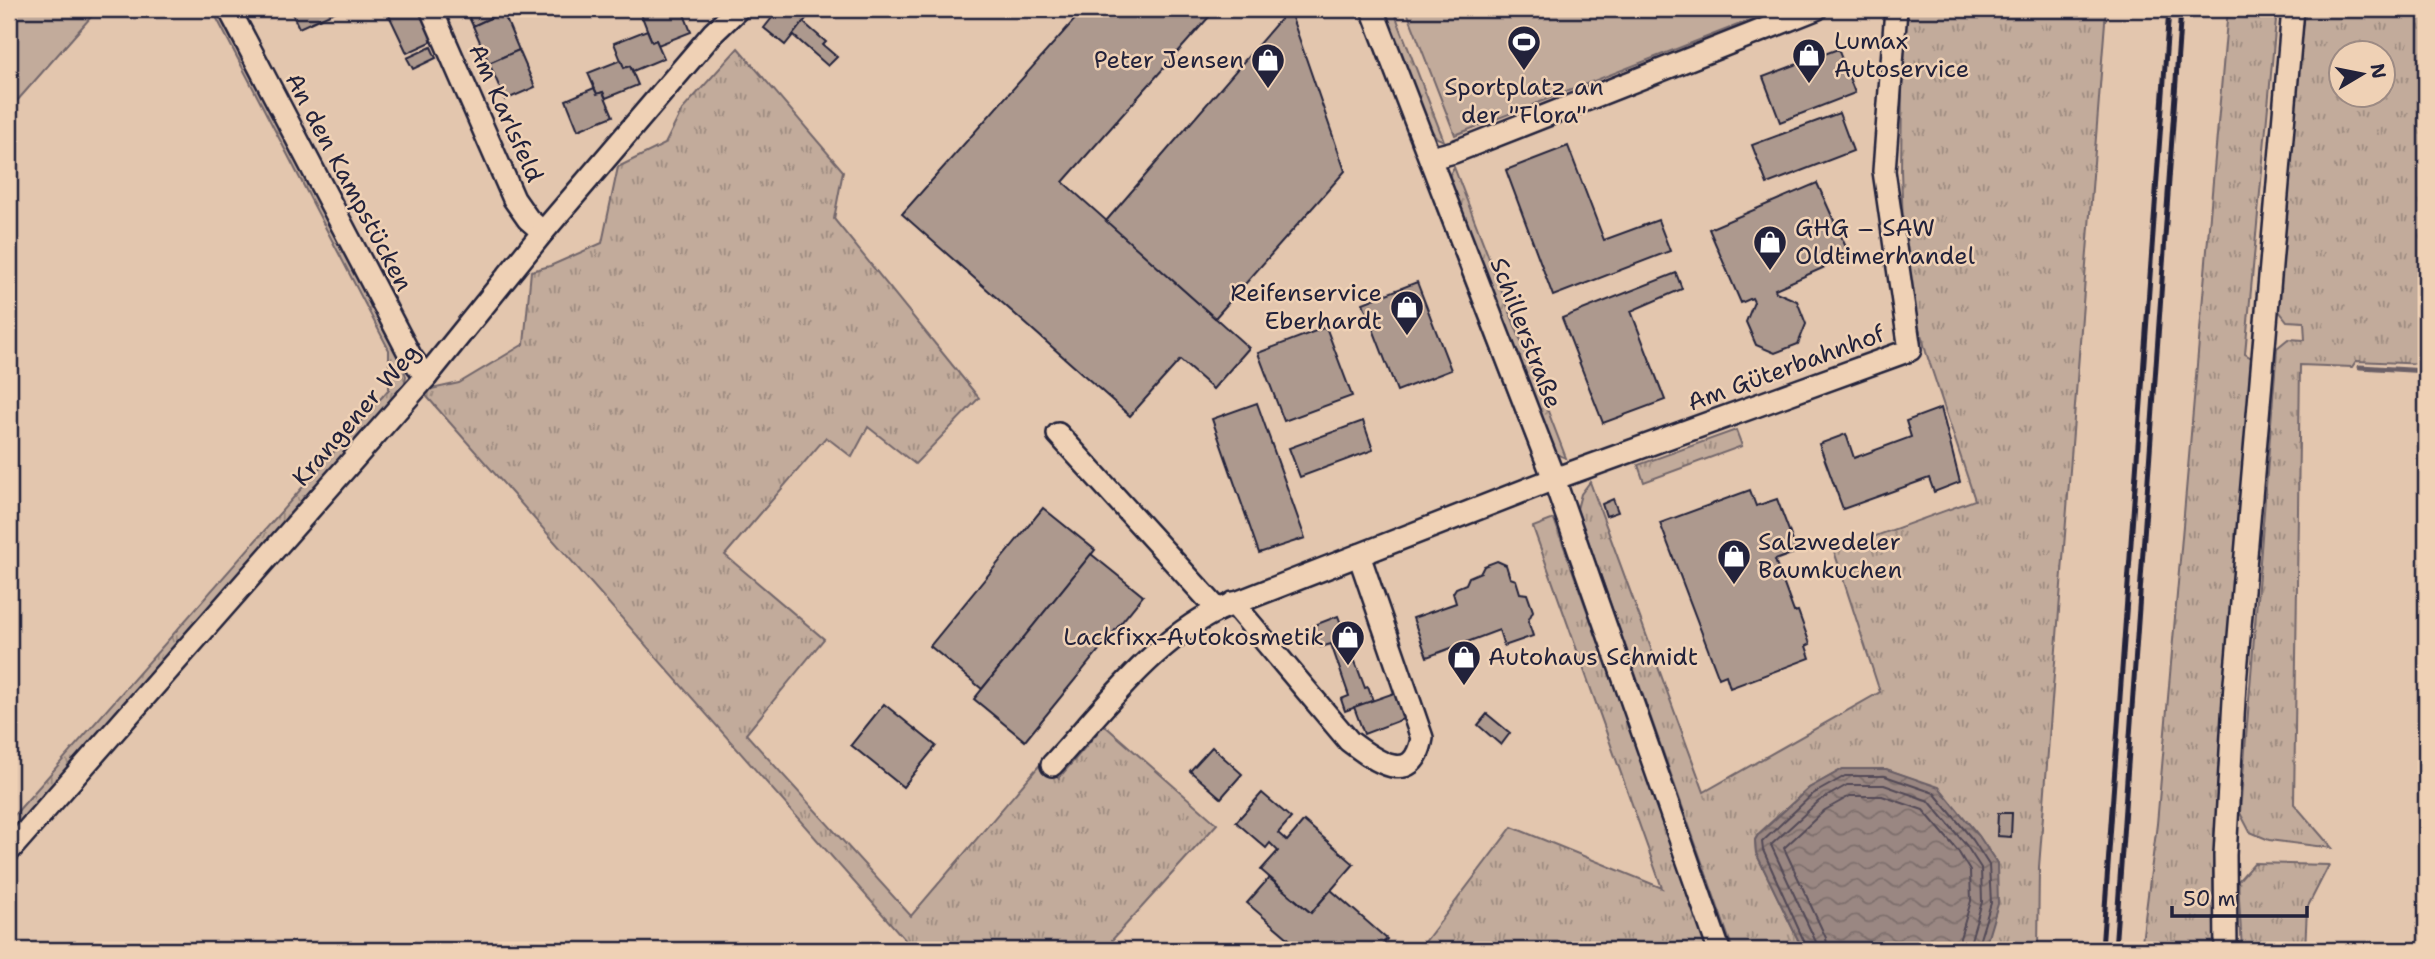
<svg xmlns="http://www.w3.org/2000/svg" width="2435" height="959" font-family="'Shantell Sans',sans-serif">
<defs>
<pattern id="grass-tufts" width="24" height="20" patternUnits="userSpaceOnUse" patternTransform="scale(1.75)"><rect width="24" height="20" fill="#c2ab9b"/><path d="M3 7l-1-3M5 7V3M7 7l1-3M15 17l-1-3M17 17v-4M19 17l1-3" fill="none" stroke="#9d8b80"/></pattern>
<pattern id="water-waves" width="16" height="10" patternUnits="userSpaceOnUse" patternTransform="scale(1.75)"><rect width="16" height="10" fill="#9a8782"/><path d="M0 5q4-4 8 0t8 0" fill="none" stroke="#7d6e6c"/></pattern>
</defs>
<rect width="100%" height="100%" fill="#e3c6ae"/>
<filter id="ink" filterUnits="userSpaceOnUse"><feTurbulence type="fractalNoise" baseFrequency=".0143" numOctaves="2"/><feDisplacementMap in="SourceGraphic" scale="14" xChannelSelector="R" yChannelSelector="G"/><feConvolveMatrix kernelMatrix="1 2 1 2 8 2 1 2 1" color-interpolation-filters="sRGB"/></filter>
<g filter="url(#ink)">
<g fill="url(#grass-tufts)" stroke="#72666b" stroke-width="2" fill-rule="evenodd">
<polygon points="212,9 221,9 394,343 406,376 403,392 9,837 9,821 389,389 389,350"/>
<polygon points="1382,9 1393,9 1444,141 1437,138 1428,126"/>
<polygon points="1903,9 2106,9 2039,867 2038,950 1986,950 1996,863 1979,836 1939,788 1886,769 1843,769 1809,788 1758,834 1755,840 1756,853 1803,950 1733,950 1577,509 1581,494 1590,482 1704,792 1880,692 1834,551 1975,500 1926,352 1915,313 1904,253 1901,170"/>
<polygon points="2228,9 2277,9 2245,354 2253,359 2213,871 2215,950 2141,950 2157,824"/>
<path d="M2305 9H2426V364L2356 361 2352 367 2300 365 2294 804 2332 848 2269 840 2250 832 2240 813 2277 348 2288 339 2305 340 2304 322 2287 321 2276 307ZM2340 52H2382V94H2340Z"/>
<polygon points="738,48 843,171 834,219 979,398 915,464 868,427 852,457 826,437 725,555 824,639 746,734 911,916 1043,761 1059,778 1104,725 1217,824 1112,940 1122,950 914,950 422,391 459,383 524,344 531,271 550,266 602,243 618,167 665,144 682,110"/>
<polygon points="1454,167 1566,458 1558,455 1551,448 1451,186 1450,174"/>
<polygon points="1436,208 1440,209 1535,455 1535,463"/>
<polygon points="1736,430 1742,446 1644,482 1638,465"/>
<polygon points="1554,519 1709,950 1419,950 1512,827 1662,888 1533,527"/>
<polygon points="2254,863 2329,865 2307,908 2305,950 2242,950 2238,881"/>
</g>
<g fill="#c2ab9b" stroke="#72666b" stroke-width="2">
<polygon points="9,9 98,9 9,110"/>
<polygon points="1406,9 1779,9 1455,135"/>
</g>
<polygon fill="url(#water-waves)" stroke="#6a5f66" stroke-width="2" points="1843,769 1886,769 1939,787 1979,836 1997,863 1998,904 1986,944 1986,950 1803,950 1756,853 1755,840 1758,835 1809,788"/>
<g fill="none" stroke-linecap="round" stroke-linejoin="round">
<g stroke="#524a57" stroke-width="2">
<polyline points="1808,950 1763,850 1762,842 1813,794 1845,776 1885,776 1934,793 1973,840 1989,865 1991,903 1979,942 1979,950"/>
<polyline points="1817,950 1816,942 1771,845 1819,801 1847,785 1884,785 1929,801 1966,845 1981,868 1982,902 1971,940 1970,950"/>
<polyline points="1828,950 1826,938 1784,848 1825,810 1850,796 1882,796 1923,810 1958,851 1970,871 1971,901 1960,938 1960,950"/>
</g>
<polyline stroke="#6a5f66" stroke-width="5" points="2360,367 2426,371"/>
</g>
<g fill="#ad998e" stroke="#22223b" stroke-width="2">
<polygon points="290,9 341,9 299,28"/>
<polygon points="386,9 418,9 433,41 407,53"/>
<polygon points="465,9 501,9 503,12 473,26"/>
<polygon points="648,9 682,9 691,32 658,45 656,40 652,42 641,14 649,11"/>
<polygon points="779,9 801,9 809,15 785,45 764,28"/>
<polygon points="1084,9 1216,9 1063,182 1249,348 1213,389 1180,360 1130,416 902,214"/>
<polygon points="1289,9 1345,171 1215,318 1106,221"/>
<polygon points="503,12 519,50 489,63 473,26"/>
<polygon points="803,22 826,42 823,45 837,57 828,66 793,35"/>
<polygon points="647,30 652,42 656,40 664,58 633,71 630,66 624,68 614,43"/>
<polygon points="431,47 436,58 413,69 407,58"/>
<polygon points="1838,49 1855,93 1780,122 1763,77"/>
<polygon points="519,50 535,87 505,100 489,63"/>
<polygon points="621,60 624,68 630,66 638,85 606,98 603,92 597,94 588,73"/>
<polygon points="594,88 597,94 603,92 613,116 578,130 566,100"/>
<polygon points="1839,113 1853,151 1767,184 1752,145"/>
<polygon points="1568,146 1604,240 1658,220 1670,251 1553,296 1506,170"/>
<polygon points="1817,183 1850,256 1775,289 1776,292 1797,301 1806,324 1798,344 1775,353 1756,345 1746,322 1754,302 1752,298 1741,303 1709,229"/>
<polygon points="1676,273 1682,289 1631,311 1665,400 1603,423 1562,318"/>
<polygon points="1417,282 1451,370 1397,391 1363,303"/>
<polygon points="1326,327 1352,396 1284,421 1258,353"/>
<polygon points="1257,403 1305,538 1259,553 1212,419"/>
<polygon points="1941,408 1960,482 1934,492 1929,478 1843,509 1819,444 1846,434 1854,458 1911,437 1906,421"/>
<polygon points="1363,421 1373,450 1300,477 1289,448"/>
<polygon points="1750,490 1756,506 1777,499 1797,552 1775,560 1794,612 1798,611 1810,644 1806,646 1810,658 1730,688 1726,675 1719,678 1660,523"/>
<polygon points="1613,499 1618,512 1606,516 1602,504"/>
<polygon points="1043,508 1095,550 982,689 930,646"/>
<polygon points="1091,554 1143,596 1025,741 974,699"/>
<polygon points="1497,561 1506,565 1510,578 1516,580 1520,593 1527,594 1533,611 1528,621 1533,636 1504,646 1499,630 1427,657 1413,618 1456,603 1453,593 1456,588 1466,584 1469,577 1481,572 1484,566"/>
<polygon points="1338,616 1365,688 1368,687 1373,701 1345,711 1341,699 1349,696 1331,644 1321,647 1312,626"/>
<polygon points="1397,692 1406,718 1364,734 1354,707"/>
<polygon points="884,704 936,746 903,787 851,745"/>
<polygon points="1487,714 1510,733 1501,745 1478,725"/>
<polygon points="1212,747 1242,774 1221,798 1190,771"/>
<polygon points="1262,793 1291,818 1278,833 1287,841 1304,821 1354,864 1311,913 1261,870 1278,851 1270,843 1266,848 1236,822"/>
<polygon points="1998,813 2012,813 2011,837 1997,836"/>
<polygon points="1269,878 1311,913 1331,890 1387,939 1378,950 1302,950 1247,903"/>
</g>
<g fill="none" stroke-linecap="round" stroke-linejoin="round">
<g stroke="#22223b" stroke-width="26">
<g id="minor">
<polyline points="229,9 411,357 426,377"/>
<polyline points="431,9 514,199 528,219 543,232"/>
<polyline points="1372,9 1554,479 1719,950"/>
<polyline points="1431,158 1454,152 1816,9"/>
<polyline points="1058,434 1218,610"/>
<path d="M1233 603 1349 741C1374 760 1413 789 1422 738L1359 555"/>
<path d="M1052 765C1101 712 1152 642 1218 610L1554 479 1910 350 1884 171 1896 9"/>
<polyline points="9,851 426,377 543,232 713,33 738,9"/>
<polyline points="2226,950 2225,855 2235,683 2293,9"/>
</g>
</g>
<use href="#minor" stroke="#efd1b5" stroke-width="21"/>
<g stroke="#22223b" stroke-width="5">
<polyline points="2102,950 2169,9"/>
<polyline points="2115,950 2181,9"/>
</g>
</g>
</g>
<defs>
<g id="stadium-pin" transform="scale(1.75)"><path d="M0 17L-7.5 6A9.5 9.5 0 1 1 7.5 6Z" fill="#22223b" stroke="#efd1b5"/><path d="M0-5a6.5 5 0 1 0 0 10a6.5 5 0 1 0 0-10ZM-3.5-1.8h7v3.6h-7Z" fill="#fff"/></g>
<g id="shop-pin" transform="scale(1.75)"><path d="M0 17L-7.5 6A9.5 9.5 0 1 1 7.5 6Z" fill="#22223b" stroke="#efd1b5"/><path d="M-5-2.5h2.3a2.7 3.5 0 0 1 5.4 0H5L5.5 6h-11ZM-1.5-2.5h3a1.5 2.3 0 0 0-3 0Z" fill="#fff"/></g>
</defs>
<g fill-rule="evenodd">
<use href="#stadium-pin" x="1524" y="42"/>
<use href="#shop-pin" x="1809" y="55"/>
<use href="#shop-pin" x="1268" y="60"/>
<use href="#shop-pin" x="1770" y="242"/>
<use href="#shop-pin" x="1407" y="307"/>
<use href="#shop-pin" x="1734" y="556"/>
<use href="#shop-pin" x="1348" y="637"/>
<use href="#shop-pin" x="1464" y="657"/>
</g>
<g text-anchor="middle" stroke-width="5" stroke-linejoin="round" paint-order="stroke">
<g font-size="24" fill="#22223b" stroke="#efd1b5" text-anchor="start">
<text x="1834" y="49">Lumax<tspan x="1834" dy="28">Autoservice</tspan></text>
<text x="1244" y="68" text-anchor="end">Peter Jensen</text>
<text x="1524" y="95" text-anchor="middle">Sportplatz an<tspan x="1524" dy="28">der "Flora"</tspan></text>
<text x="1795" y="236">GHG – SAW<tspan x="1795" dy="28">Oldtimerhandel</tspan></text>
<text x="1382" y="301" text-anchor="end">Reifenservice<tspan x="1382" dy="28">Eberhardt</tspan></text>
<text x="1758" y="550">Salzwedeler<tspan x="1758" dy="28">Baumkuchen</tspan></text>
<text x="1324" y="645" text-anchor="end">Lackfixx-Autokosmetik</text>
<text x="1488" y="665">Autohaus Schmidt</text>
</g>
<g font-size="24" fill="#22223b" stroke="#efd1b5">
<text transform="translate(506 113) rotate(66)" y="8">Am Karlsfeld</text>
<text transform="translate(349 182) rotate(62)" y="8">An den Kampstücken</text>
<text transform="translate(1526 333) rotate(69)" y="8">Schillerstraße</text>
<text transform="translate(1786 368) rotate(-20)" y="8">Am Güterbahnhof</text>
<text transform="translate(356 415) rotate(-49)" y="8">Krangener Weg</text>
</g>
</g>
<rect width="2435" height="959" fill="none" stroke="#efd1b5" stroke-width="35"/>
<rect x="18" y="18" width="2400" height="924" fill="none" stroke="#22223b" stroke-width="2.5" filter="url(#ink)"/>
<g transform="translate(2362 74) rotate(80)"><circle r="33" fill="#efd1b5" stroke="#9d8b84" stroke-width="2"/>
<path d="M0-5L12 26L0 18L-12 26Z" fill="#22223b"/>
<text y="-10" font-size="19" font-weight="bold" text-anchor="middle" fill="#22223b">N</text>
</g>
<path d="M2172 906v10h135v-10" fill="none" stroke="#22223b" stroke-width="3.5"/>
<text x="2183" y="906" font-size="21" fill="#22223b" stroke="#efd1b5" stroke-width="5" paint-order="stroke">50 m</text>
</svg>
